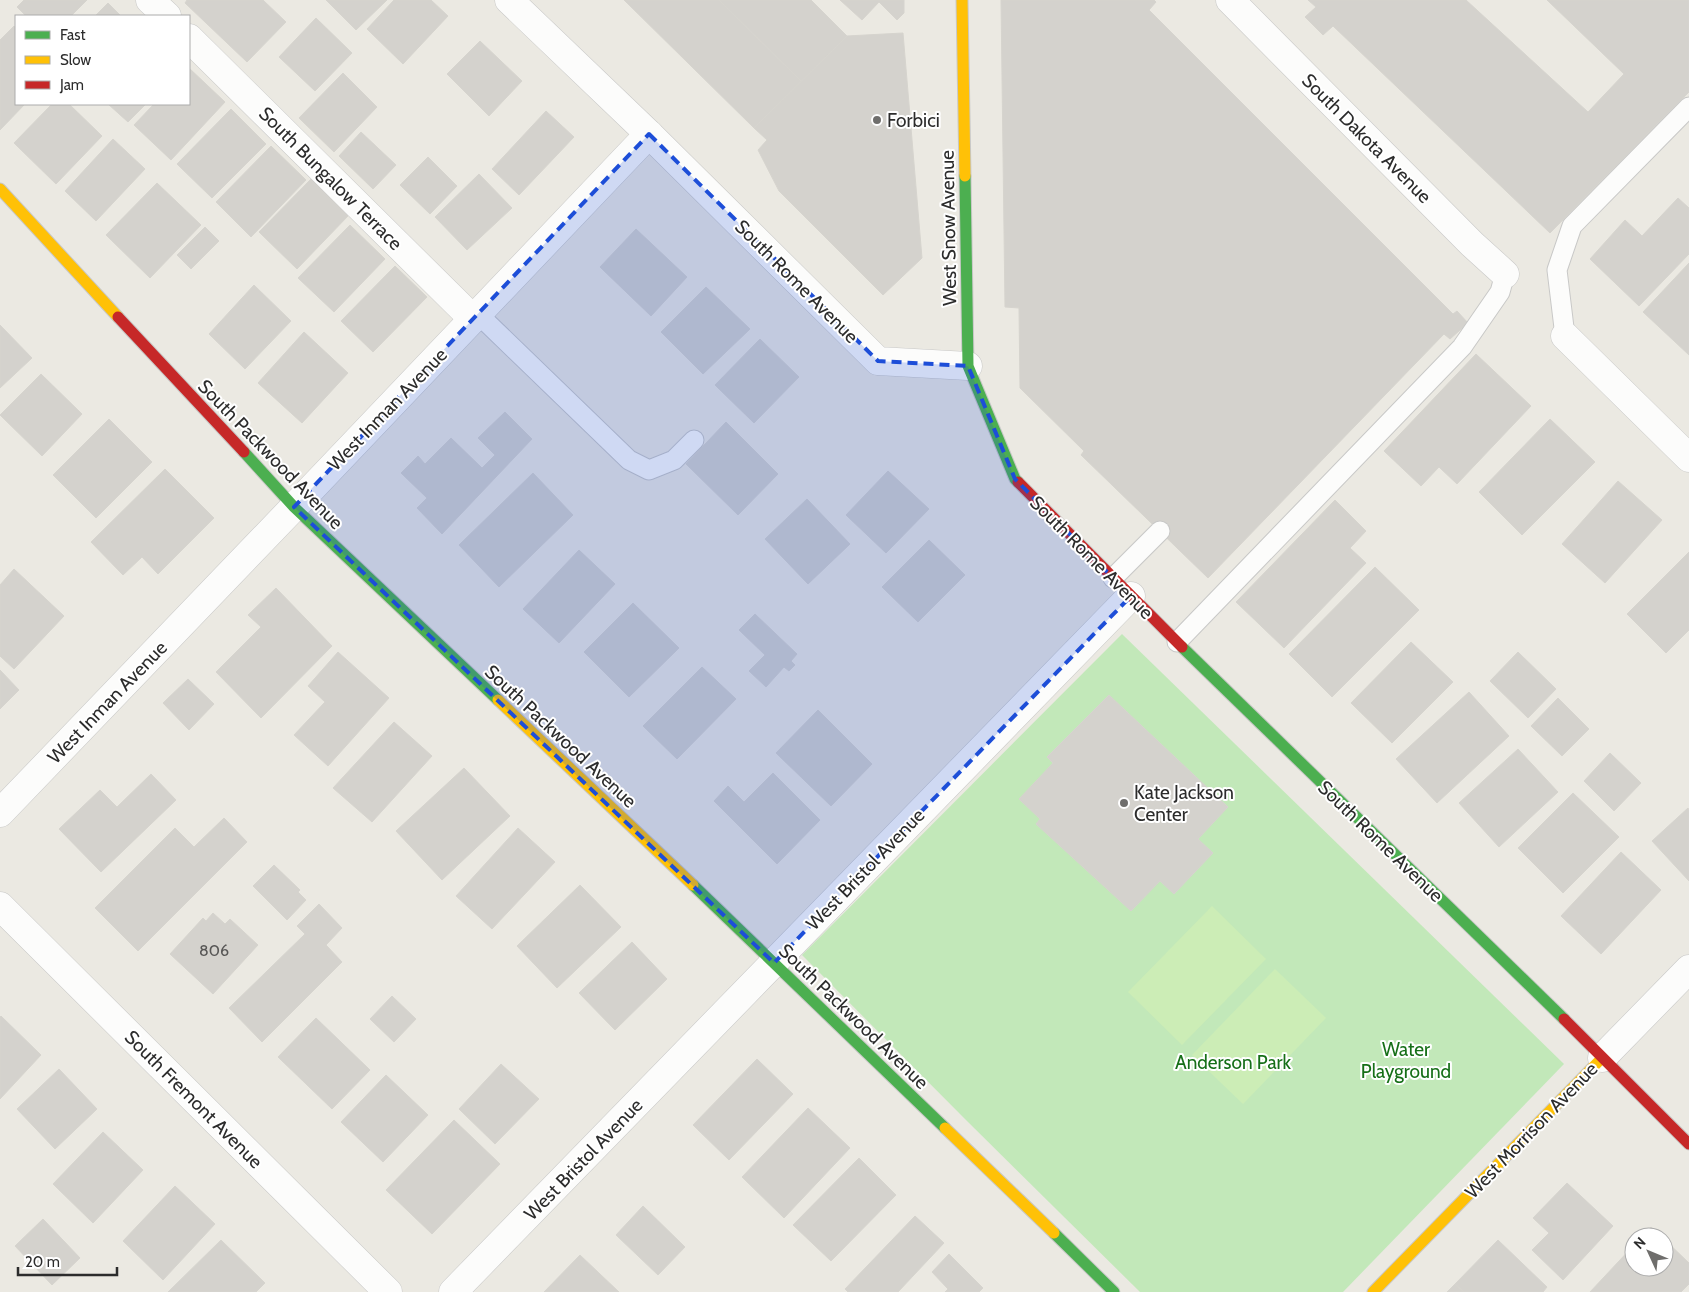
<svg xmlns="http://www.w3.org/2000/svg" width="1689" height="1292" font-family="Cabin,sans-serif">
<rect width="100%" height="100%" fill="#ebe9e2"/>
<polygon fill="#c2e8b9" points="1122,634 1564,1064 1343,1292 1140,1292 965,1119 802,955"/>
<g fill="#ccedb6">
<polygon points="1212,906 1266,959 1182,1045 1128,992"/>
<polygon points="1275,969 1326,1018 1243,1104 1192,1055"/>
</g>
<g fill="#d4d2cd" stroke="#d6d4ce">
<polygon points="24,0 87,0 71,16 26,16 17,7"/>
<polygon points="187,0 263,0 286,22 247,62 185,3"/>
<polygon points="326,0 387,0 356,30"/>
<polygon points="394,0 431,0 448,16 403,64 367,29"/>
<polygon points="624,0 719,0 802,82 754,128"/>
<polygon points="719,0 811,0 847,36 802,82"/>
<polygon points="840,0 904,0 904,13 897,20 879,2 862,20"/>
<polygon points="1001,0 1154,0 1156,2 1149,10 1453,314 1457,311 1468,323 1450,339 1444,334 1208,578 1081,455 1084,451 1020,388 1019,308 1005,307"/>
<polygon points="1308,0 1466,0 1588,112 1624,74 1547,0 1689,0 1689,92 1550,233 1333,26 1323,35 1305,17 1316,7"/>
<polygon points="108,3 121,16 95,16"/>
<polygon points="316,18 352,53 315,91 279,57"/>
<polygon points="14,26 16,28 16,104 25,104 0,130 0,40"/>
<polygon points="903,33 922,258 883,295 779,191 758,150 767,140 754,128 847,36"/>
<polygon points="480,41 522,81 489,116 447,74"/>
<polygon points="189,68 225,102 171,160 134,125 154,104 189,104"/>
<polygon points="343,73 377,107 334,152 299,118"/>
<polygon points="52,104 69,104 102,136 56,184 14,143"/>
<polygon points="108,104 146,104 128,122"/>
<polygon points="231,109 266,144 212,198 177,164"/>
<polygon points="546,111 574,137 519,195 492,169"/>
<polygon points="361,132 396,165 373,189 339,156"/>
<polygon points="113,139 145,169 96,221 65,191"/>
<polygon points="271,146 306,180 251,237 216,202"/>
<polygon points="428,157 457,186 430,214 400,185"/>
<polygon points="479,174 512,208 467,250 435,217"/>
<polygon points="311,179 348,216 297,269 259,232"/>
<polygon points="157,183 201,225 150,278 106,235"/>
<polygon points="1678,198 1689,208 1689,254 1639,306 1590,259 1625,220 1642,236"/>
<polygon points="350,225 385,259 334,312 298,278"/>
<polygon points="205,227 219,241 191,269 177,255"/>
<polygon points="636,229 687,277 651,316 600,267"/>
<polygon points="1689,263 1689,355 1643,312"/>
<polygon points="395,266 427,297 373,352 341,321"/>
<polygon points="254,285 291,321 245,369 209,334"/>
<polygon points="706,287 750,329 703,374 661,332"/>
<polygon points="0,325 32,358 0,388"/>
<polygon points="304,332 348,373 302,423 258,383"/>
<polygon points="760,339 799,377 754,423 715,385"/>
<polygon points="1476,354 1531,406 1457,484 1439,467 1421,486 1384,451"/>
<polygon points="41,374 82,414 42,456 0,415"/>
<polygon points="505,412 532,439 442,534 417,508 427,498 401,473 418,456 425,464 451,438 482,468 495,455 478,438"/>
<polygon points="109,419 152,462 96,518 53,475"/>
<polygon points="1550,419 1595,462 1522,535 1479,492"/>
<polygon points="726,422 778,474 738,515 686,464"/>
<polygon points="165,469 214,518 158,574 142,557 123,575 91,542"/>
<polygon points="888,471 929,509 886,553 846,515"/>
<polygon points="533,473 573,515 499,587 459,545"/>
<polygon points="1618,481 1662,520 1605,583 1562,544"/>
<polygon points="807,499 850,544 808,584 765,539"/>
<polygon points="1335,500 1366,531 1350,548 1366,563 1284,648 1236,602"/>
<polygon points="929,540 965,575 918,622 882,587"/>
<polygon points="579,550 615,584 559,643 523,609"/>
<polygon points="1689,552 1689,630 1666,653 1627,614"/>
<polygon points="1375,567 1419,610 1332,697 1289,654"/>
<polygon points="14,569 64,616 14,669 0,656 0,585"/>
<polygon points="276,588 332,646 261,718 216,672 261,627 248,615"/>
<polygon points="633,603 679,648 629,697 584,652"/>
<polygon points="755,614 797,654 791,661 795,665 789,671 784,667 766,687 749,671 765,655 739,630"/>
<polygon points="1411,642 1453,682 1392,743 1351,703"/>
<polygon points="338,652 389,698 328,766 294,735 325,702 308,686"/>
<polygon points="1518,652 1556,689 1528,718 1490,681"/>
<polygon points="702,667 736,699 677,759 643,726"/>
<polygon points="0,670 19,690 0,709"/>
<polygon points="188,679 214,704 189,730 163,703"/>
<polygon points="1469,692 1509,736 1437,803 1396,759"/>
<polygon points="1109,695 1228,807 1198,839 1213,853 1174,894 1160,881 1131,911 1036,824 1040,819 1019,799 1053,763 1047,757"/>
<polygon points="1558,698 1589,729 1562,756 1531,726"/>
<polygon points="818,710 872,764 831,806 776,753"/>
<polygon points="394,722 432,756 372,822 333,788"/>
<polygon points="1518,749 1558,792 1499,847 1459,803"/>
<polygon points="1610,753 1641,783 1614,811 1584,781"/>
<polygon points="464,768 510,816 442,880 396,831"/>
<polygon points="773,773 820,820 777,864 714,801 728,786 744,802"/>
<polygon points="151,774 176,800 101,872 59,829 100,790 117,807"/>
<polygon points="1573,793 1619,837 1563,893 1518,848"/>
<polygon points="1688,808 1689,810 1689,881 1652,841"/>
<polygon points="224,818 247,842 138,951 95,908 175,828 194,847"/>
<polygon points="518,828 555,862 492,929 456,896"/>
<polygon points="1621,852 1661,890 1601,954 1561,916"/>
<polygon points="274,865 300,890 298,892 306,900 287,920 253,886"/>
<polygon points="580,885 621,927 557,988 517,946"/>
<polygon points="319,904 342,928 326,945 342,962 262,1042 229,1008 305,934 297,926"/>
<polygon points="213,913 225,924 230,919 258,945 213,994 170,954 203,918 206,921"/>
<polygon points="632,942 667,979 615,1030 579,993"/>
<polygon points="392,996 416,1019 394,1042 370,1019"/>
<polygon points="1,1016 41,1055 0,1099 0,1017"/>
<polygon points="316,1018 370,1070 332,1109 278,1057"/>
<polygon points="757,1059 793,1094 729,1160 693,1125"/>
<polygon points="501,1064 539,1099 495,1144 459,1109"/>
<polygon points="59,1069 97,1109 55,1149 17,1109"/>
<polygon points="386,1075 428,1115 383,1162 341,1122"/>
<polygon points="808,1108 850,1148 784,1218 742,1177"/>
<polygon points="454,1120 500,1164 432,1234 386,1190"/>
<polygon points="103,1132 143,1170 93,1223 53,1184"/>
<polygon points="859,1158 896,1195 831,1261 793,1225"/>
<polygon points="1567,1183 1613,1226 1563,1280 1532,1250 1549,1233 1533,1218"/>
<polygon points="175,1186 215,1224 163,1280 123,1241"/>
<polygon points="643,1206 685,1247 658,1275 616,1235"/>
<polygon points="915,1216 944,1243 898,1292 848,1292 845,1289"/>
<polygon points="43,1219 80,1258 52,1285 15,1246"/>
<polygon points="1651,1227 1662,1237 1641,1237"/>
<polygon points="1664,1239 1689,1263 1689,1284 1681,1292 1590,1292 1634,1245 1634,1267 1664,1267"/>
<polygon points="221,1240 265,1283 256,1292 168,1292"/>
<polygon points="1498,1240 1547,1287 1543,1292 1464,1292 1455,1284"/>
<polygon points="949,1254 983,1288 979,1292 945,1292 948,1289 932,1272"/>
<polygon points="580,1255 619,1292 544,1292"/>
<polygon points="1455,1284 1464,1292 1447,1292"/>
</g>
<g fill="none" stroke-linecap="round" stroke-linejoin="round">
<g stroke="#c8c8c7" stroke-width="21">
<g id="lane">
<polyline points="478,314 629,460 649,470 674,460 694,440"/>
<polyline points="1565,336 1557,270 1572,226 1689,107"/>
<polyline points="1113,578 1160,531"/>
<polyline points="1177,642 1462,347 1500,292 1505,274"/>
</g>
</g>
<g stroke="#c8c8c7" stroke-width="29">
<g id="street">
<polyline points="150,0 167,16"/>
<polyline points="509,0 649,134 878,361 968,366"/>
<polyline points="1230,0 1472,244 1505,274"/>
<polyline points="189,38 473,319"/>
<polyline points="1565,336 1689,458"/>
<polyline points="0,813 294,507 649,134"/>
<polyline points="0,906 388,1292"/>
<polyline points="1602,1058 1689,969"/>
<polyline points="453,1292 1131,596"/>
</g>
</g>
<g stroke="#c8c8c7" stroke-width="13">
<g id="fast">
<polyline points="965,176 968,366 1015,479 1018,482"/>
<polyline points="244,452 294,507 498,700"/>
<polyline points="1182,647 1564,1019"/>
<polyline points="693,885 945,1128"/>
<polyline points="1054,1233 1114,1292"/>
</g>
</g>
<g stroke="#c8c8c7" stroke-width="13">
<g id="slow">
<polyline points="962,0 965,176"/>
<polyline points="0,189 118,317"/>
<polyline points="498,700 693,885"/>
<polyline points="945,1128 1054,1233"/>
<polyline points="1373,1292 1602,1058"/>
</g>
</g>
<g stroke="#c8c8c7" stroke-width="13">
<g id="jam">
<polyline points="118,317 244,452"/>
<polyline points="1018,482 1182,647"/>
<polyline points="1564,1019 1689,1144"/>
</g>
</g>
<use href="#lane" stroke="#fcfcfb" stroke-width="19"/>
<use href="#street" stroke="#fcfcfb" stroke-width="28"/>
<use href="#fast" stroke="#4caf50" stroke-width="11"/>
<use href="#slow" stroke="#ffc107" stroke-width="11"/>
<use href="#jam" stroke="#c62828" stroke-width="11"/>
</g>
<path fill="#1d4ed8" fill-opacity="0.2" stroke="#1d4ed8" stroke-width="4" stroke-dasharray="10 6" stroke-linejoin="round" d="M649 134 878 361 968 366 1015 479 1131 596 774 963 294 507Z"/>
<g fill="#6f6e6c" stroke="#fff" stroke-width="2">
<circle cx="877" cy="120" r="5"/>
<circle cx="1124" cy="803" r="5"/>
</g>
<g text-anchor="middle" stroke-width="4" stroke-linejoin="round" paint-order="stroke">
<g font-size="16" fill="#575655">
<text x="214" y="956">806</text>
</g>
<g font-size="19" fill="#2c2c2c" stroke="#fff" text-anchor="start">
<text x="887" y="127">Forbici</text>
<text x="1134" y="799">Kate Jackson<tspan x="1134" dy="22">Center</tspan></text>
</g>
<g font-size="19" fill="#2c2c2c" stroke="#fff">
<text transform="translate(1367 138) rotate(45)" y="7">South Dakota Avenue</text>
<text transform="translate(331 178) rotate(45)" y="7">South Bungalow Terrace</text>
<text transform="translate(948 228) rotate(-91)" y="7">West Snow Avenue</text>
<text transform="translate(797 281) rotate(45)" y="7">South Rome Avenue</text>
<text transform="translate(387 409) rotate(-46)" y="7">West Inman Avenue</text>
<text transform="translate(271 454) rotate(46)" y="7">South Packwood Avenue</text>
<text transform="translate(1092 557) rotate(45)" y="7">South Rome Avenue</text>
<text transform="translate(107 702) rotate(-46)" y="7">West Inman Avenue</text>
<text transform="translate(561 736) rotate(43)" y="7">South Packwood Avenue</text>
<text transform="translate(1381 841) rotate(44)" y="7">South Rome Avenue</text>
<text transform="translate(865 869) rotate(-46)" y="7">West Bristol Avenue</text>
<text transform="translate(854 1016) rotate(44)" y="7">South Packwood Avenue</text>
<text transform="translate(194 1099) rotate(45)" y="7">South Fremont Avenue</text>
<text transform="translate(1531 1130) rotate(-46)" y="7">West Morrison Avenue</text>
<text transform="translate(583 1159) rotate(-46)" y="7">West Bristol Avenue</text>
</g>
<g font-size="19" fill="#166f18" stroke="#fff">
<text x="1406" y="1056">Water<tspan x="1406" dy="22">Playground</tspan></text>
<text x="1233" y="1069">Anderson Park</text>
</g>
</g>
<rect x="15" y="15" width="175" height="90" fill="#ffffff" stroke="#ababab"/>
<rect x="25" y="31" width="25" height="8" fill="#4caf50" stroke="#ababab"/>
<text x="60" y="40" font-size="15" fill="#2c2c2c">Fast</text>
<rect x="25" y="56" width="25" height="8" fill="#ffc107" stroke="#ababab"/>
<text x="60" y="65" font-size="15" fill="#2c2c2c">Slow</text>
<rect x="25" y="81" width="25" height="8" fill="#c62828" stroke="#ababab"/>
<text x="60" y="90" font-size="15" fill="#2c2c2c">Jam</text>
<g transform="translate(1649 1252) rotate(314)"><circle r="24" fill="#ffffff" stroke="#ababab"/>
<path d="M0-4L9 19L0 12L-9 19Z" fill="#6f6e6c"/>
<text y="-8" font-size="14" font-weight="bold" text-anchor="middle" fill="#2c2c2c">N</text>
</g>
<path d="M18 1267v8h99v-8" fill="none" stroke="#2c2c2c" stroke-width="2.5"/>
<text x="25" y="1267" font-size="15" fill="#2c2c2c" stroke="#ffffff" stroke-width="4" paint-order="stroke">20 m</text>
</svg>
